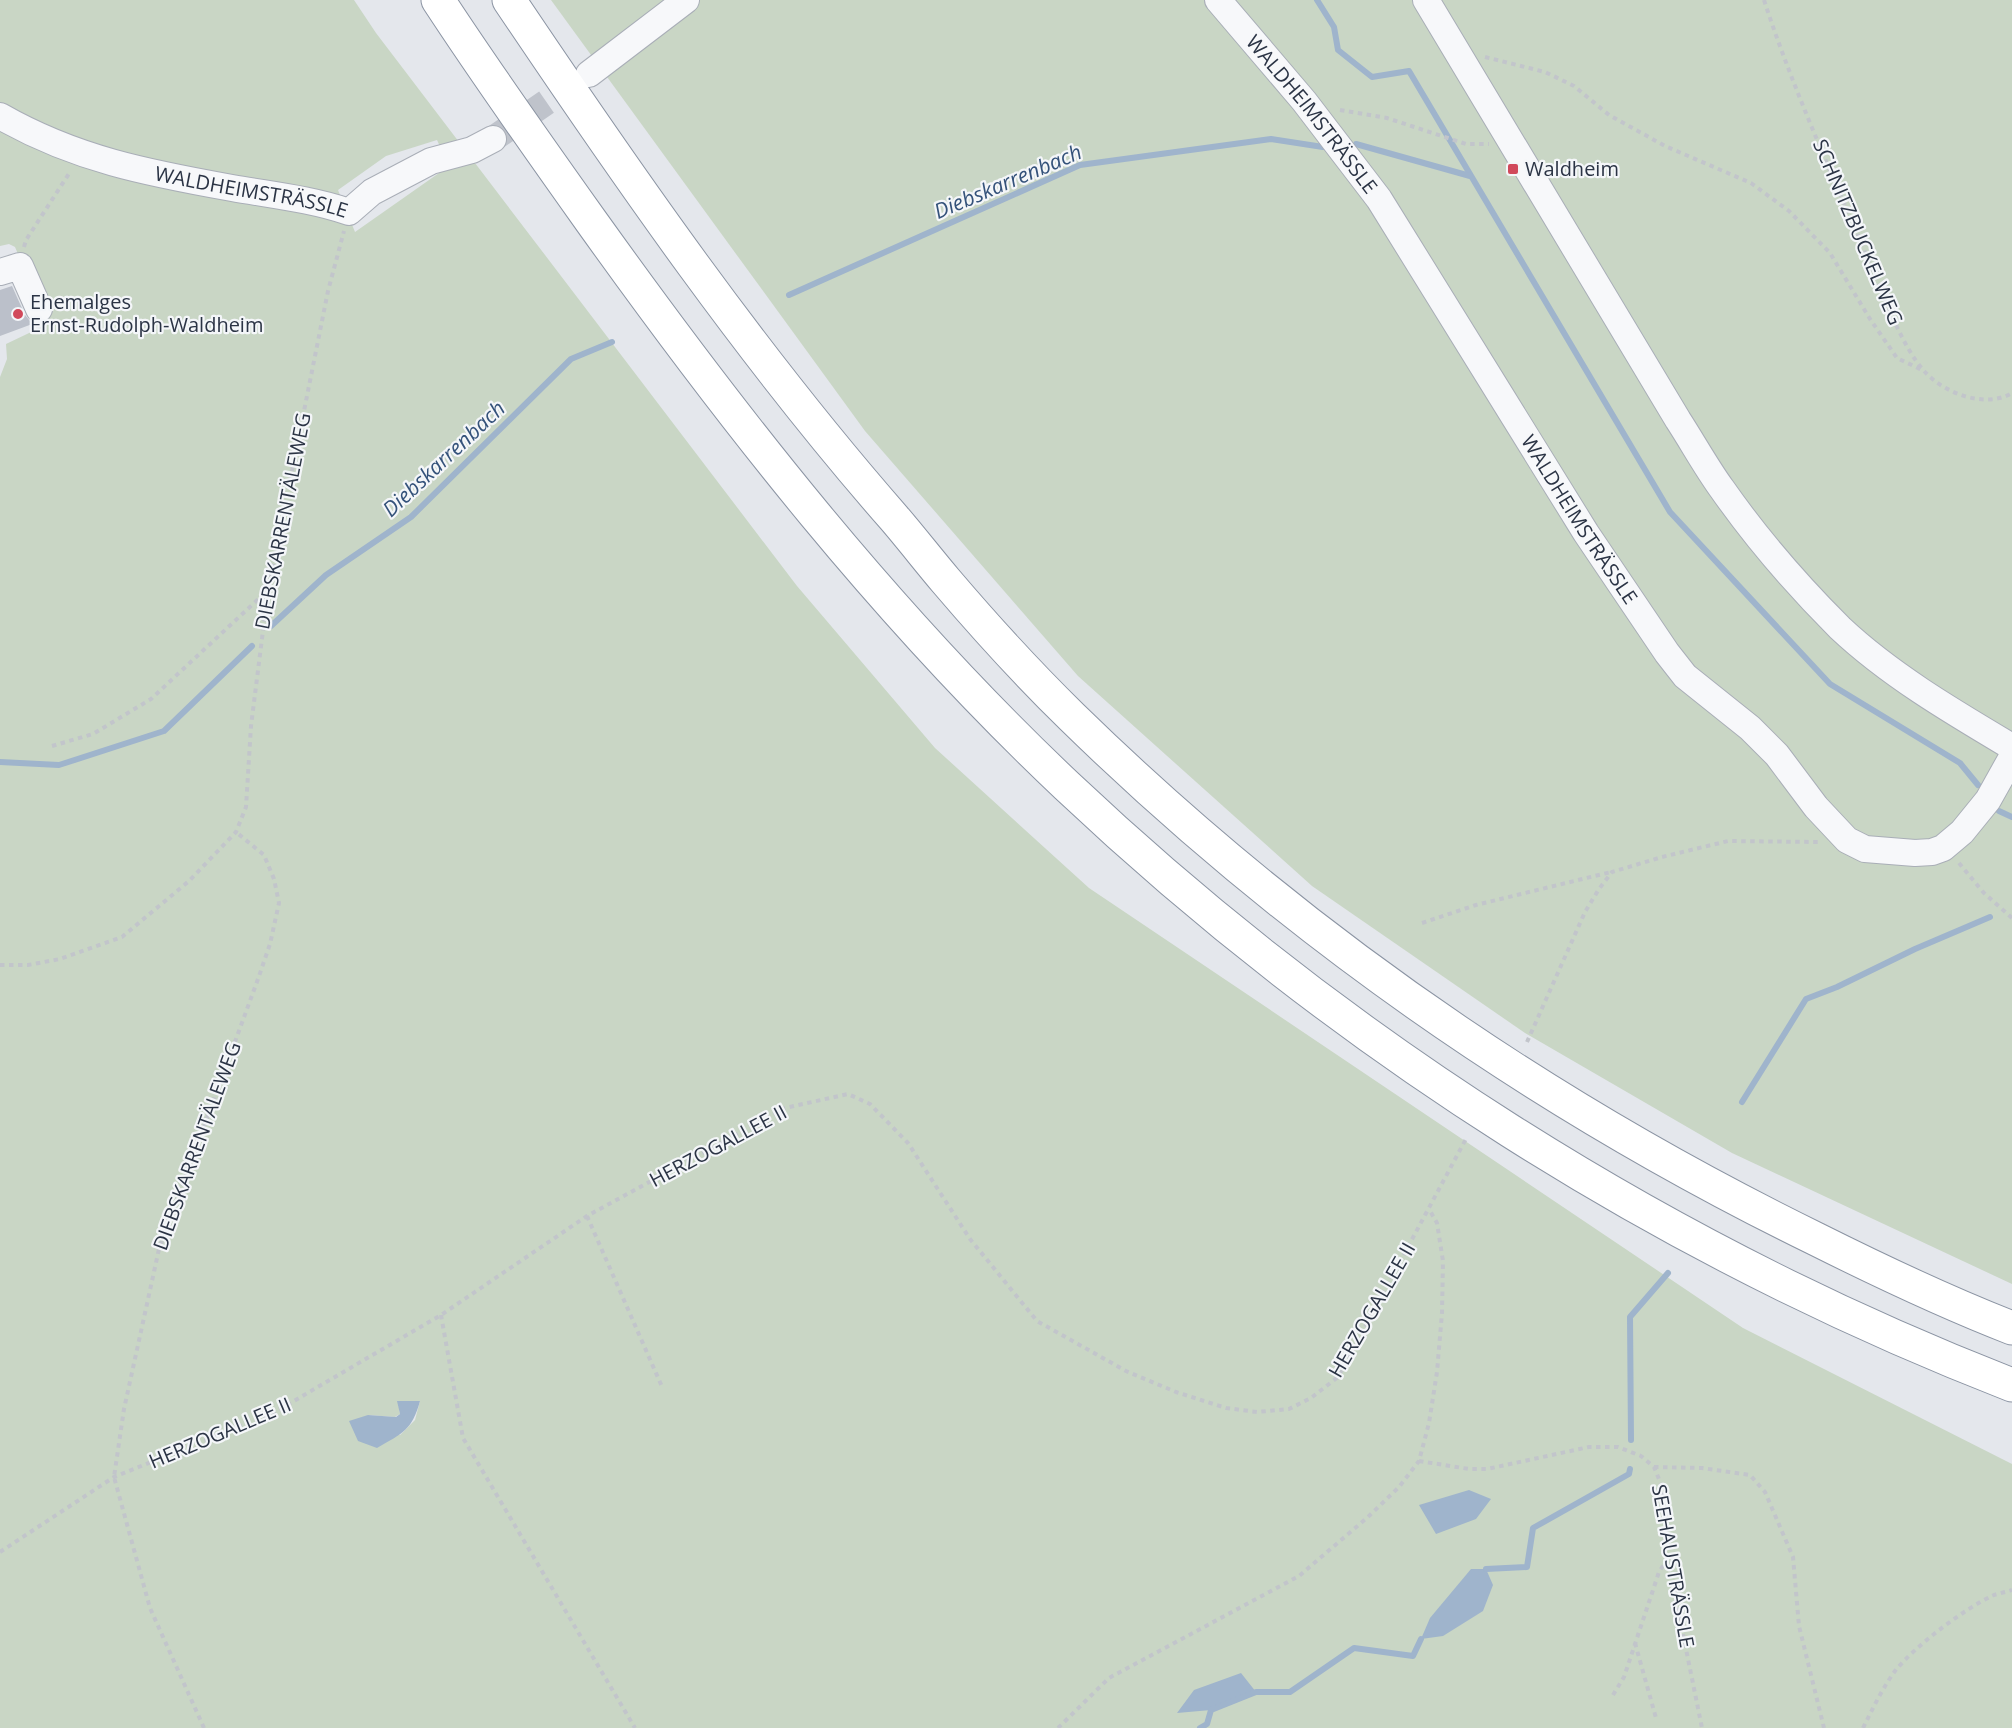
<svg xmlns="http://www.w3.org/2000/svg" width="2012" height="1728" font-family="'Open Sans',sans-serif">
<rect width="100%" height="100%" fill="#e4e7ec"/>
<g fill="#c9d6c5" fill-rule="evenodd">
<path d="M0 0H354L376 33 797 586 935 748 1089 888 1743 1328 2012 1464V1728H0V377L7 359 6 344 48 324 15 247 9 244 0 246ZM437 140 449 166 355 232 338 190 386 156ZM398 1401H420L415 1420 400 1435 368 1415 395 1417 400 1414Z"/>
<polygon points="551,0 2012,0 2012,1284 1732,1153 1525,1033 1312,886 1078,676 865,431"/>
</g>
<g fill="#9fb4cc">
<path d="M397 1401H420C412 1430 403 1433 377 1448L358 1441 349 1421 368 1415 396 1417 400 1414Z"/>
<polygon points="1469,1490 1491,1499 1476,1519 1436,1534 1419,1505"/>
<polygon points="1471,1569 1486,1569 1493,1585 1483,1611 1443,1636 1421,1639 1430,1618"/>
<polygon points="1241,1673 1256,1692 1240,1697 1211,1710 1177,1713 1194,1690"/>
</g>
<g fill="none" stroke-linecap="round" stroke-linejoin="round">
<g stroke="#9fb4cc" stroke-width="6">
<polyline points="1317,0 1334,27 1338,50 1372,77 1409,71 1670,512 1830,684 1960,763 1978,785"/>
<polyline points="1356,144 1470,176"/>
<polyline points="789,295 1080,165 1271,139 1323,147"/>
<polyline points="271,626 326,575 411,517 571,359 612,342"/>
<polyline points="0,762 59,765 164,731 252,646"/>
<polyline points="1999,811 2012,817"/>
<polyline points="1742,1102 1806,999 1837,987 1915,949 1990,917"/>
<polyline points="1631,1440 1630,1317 1668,1273"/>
<polyline points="1486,1569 1527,1567 1533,1528 1629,1474 1630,1469"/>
<polyline points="1200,1728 1207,1724 1211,1710 1256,1692 1290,1692 1354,1648 1413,1656 1421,1639"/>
</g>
</g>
<polygon fill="#bbc0ca" points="12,286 25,315 30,321 35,323 0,336 0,290"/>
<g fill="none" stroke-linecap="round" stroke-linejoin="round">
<polyline stroke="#bfc3cb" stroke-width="26" stroke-dasharray="26 13" stroke-linecap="butt" points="493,139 583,77"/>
<g stroke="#a9aeb7" stroke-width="28">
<g id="minor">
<path id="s1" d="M1218 0 1304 101 1379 199 1586 533 1667 653 1685 676 1750 728 1777 755 1816 807 1847 840 1865 849 1915 853 1932 852 1943 848 1962 832 1988 800 2012 757"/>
<path d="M1426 0 1678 420C1693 443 1706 467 1722 489 1757 539 1797 585 1840 628 1890 675 1953 712 2012 747"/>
<polyline points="589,74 686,0"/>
<path id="s2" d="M0 116C75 159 148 173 232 188 271 195 311 199 349 212L372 192 431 161 472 150 493 139"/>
<polyline points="0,272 20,266 39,309"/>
</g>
</g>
<g stroke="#8b94a3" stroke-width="35">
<g id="highway">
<path d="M438 0C487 75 539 148 591 221 734 421 887 616 1067 786 1339 1043 1662 1249 2012 1385"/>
<path d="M509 0C628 177 753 357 894 518 912 539 929 561 946 581 986 628 1028 674 1072 717 1290 930 1542 1105 1816 1239 1880 1271 1945 1302 2012 1328"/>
</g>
</g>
<g stroke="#c2c5cb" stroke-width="4" stroke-dasharray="4.5 4.5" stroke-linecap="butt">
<path d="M1764 0C1792 86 1830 170 1866 254 1881 288 1900 345 1925 372 1944 393 1985 409 2012 393"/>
<polyline points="1485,57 1545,72 1574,86 1609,115 1665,146 1751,183 1789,211 1830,253 1870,319 1897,358 1924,371"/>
<polyline points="1340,110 1387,118 1466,144 1489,144"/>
<polyline points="24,247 26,240 70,172"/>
<polyline points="52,746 93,734 151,699 267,591"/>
<polyline points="1959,863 1983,892 2012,918"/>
<polyline points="1422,923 1476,905 1611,872"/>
<polyline points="0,965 28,965 60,959 122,937 189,881 236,832 246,807 251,726 268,591 328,291 344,231"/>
<polyline points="1527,1042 1585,912 1599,889 1612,872 1662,857 1728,841 1818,842"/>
<polyline points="587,1216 663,1389"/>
<polyline points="441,1315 463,1438 635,1728"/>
<polyline points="1419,1461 1469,1469 1487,1469 1589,1447 1618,1447 1641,1456 1654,1467 1661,1484 1671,1575 1702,1728"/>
<polyline points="1654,1467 1702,1468 1750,1475 1765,1492 1793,1557 1799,1626 1824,1728"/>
<polyline points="0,1552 114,1477 275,1412 441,1315 587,1216 785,1108 848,1094 870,1104 908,1143 970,1239 1037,1321 1126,1371 1176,1392 1226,1408 1257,1412 1289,1409 1311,1398 1338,1377 1467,1137"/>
<polyline points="1635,1643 1656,1718"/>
<polyline points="1613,1695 1624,1677 1659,1572 1668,1558"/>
<polyline points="204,1728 150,1608 114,1477 124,1409 159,1249 258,979 270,944 279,903 274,879 264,855 236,832"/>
<polyline points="1058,1728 1109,1678 1299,1576 1368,1517 1399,1487 1419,1461 1429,1423 1437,1372 1442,1313 1443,1261 1437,1223 1429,1209"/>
<path d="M1863 1728C1873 1708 1882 1689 1895 1671 1915 1646 1965 1608 1994 1595 2000 1593 2006 1592 2012 1590"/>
</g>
<use href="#minor" stroke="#f7f8fa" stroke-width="26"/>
<use href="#highway" stroke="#fff" stroke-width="33"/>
</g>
<g fill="#d1495b" stroke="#f4f6f9" stroke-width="2">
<rect x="1507" y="163" width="12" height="12" rx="3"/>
<circle cx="18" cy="314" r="6"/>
</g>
<g text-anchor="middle" stroke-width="4.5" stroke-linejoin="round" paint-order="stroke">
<g font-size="20" fill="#2b3445" stroke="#f4f6f9">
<text dy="7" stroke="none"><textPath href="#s1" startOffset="148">WALDHEIMSTRÄSSLE</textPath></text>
<text dy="7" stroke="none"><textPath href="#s2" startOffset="264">WALDHEIMSTRÄSSLE</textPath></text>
<text transform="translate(1858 232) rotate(67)" y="7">SCHNITZBUCKELWEG</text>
<text dy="7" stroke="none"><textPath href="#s1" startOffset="634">WALDHEIMSTRÄSSLE</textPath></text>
<text transform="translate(283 521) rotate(-79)" y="7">DIEBSKARRENTÄLEWEG</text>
<text transform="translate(197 1146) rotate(-70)" y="7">DIEBSKARRENTÄLEWEG</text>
<text transform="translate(718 1146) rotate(-28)" y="7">HERZOGALLEE II</text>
<text transform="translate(1372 1310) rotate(-60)" y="7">HERZOGALLEE II</text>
<text transform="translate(220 1433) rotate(-23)" y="7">HERZOGALLEE II</text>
<text transform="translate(1673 1566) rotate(80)" y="7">SEEHAUSTRÄSSLE</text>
</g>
<g font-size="20" fill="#2b3445" stroke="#f4f6f9" text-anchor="start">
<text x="1525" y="176">Waldheim</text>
<text x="30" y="309">Ehemalges<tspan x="30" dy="23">Ernst-Rudolph-Waldheim</tspan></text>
</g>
<g font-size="21" font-style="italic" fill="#34527a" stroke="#f4f6f9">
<text transform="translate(1008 182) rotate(-23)" y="7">Diebskarrenbach</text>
<text transform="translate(444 459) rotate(-43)" y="7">Diebskarrenbach</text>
</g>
</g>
</svg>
